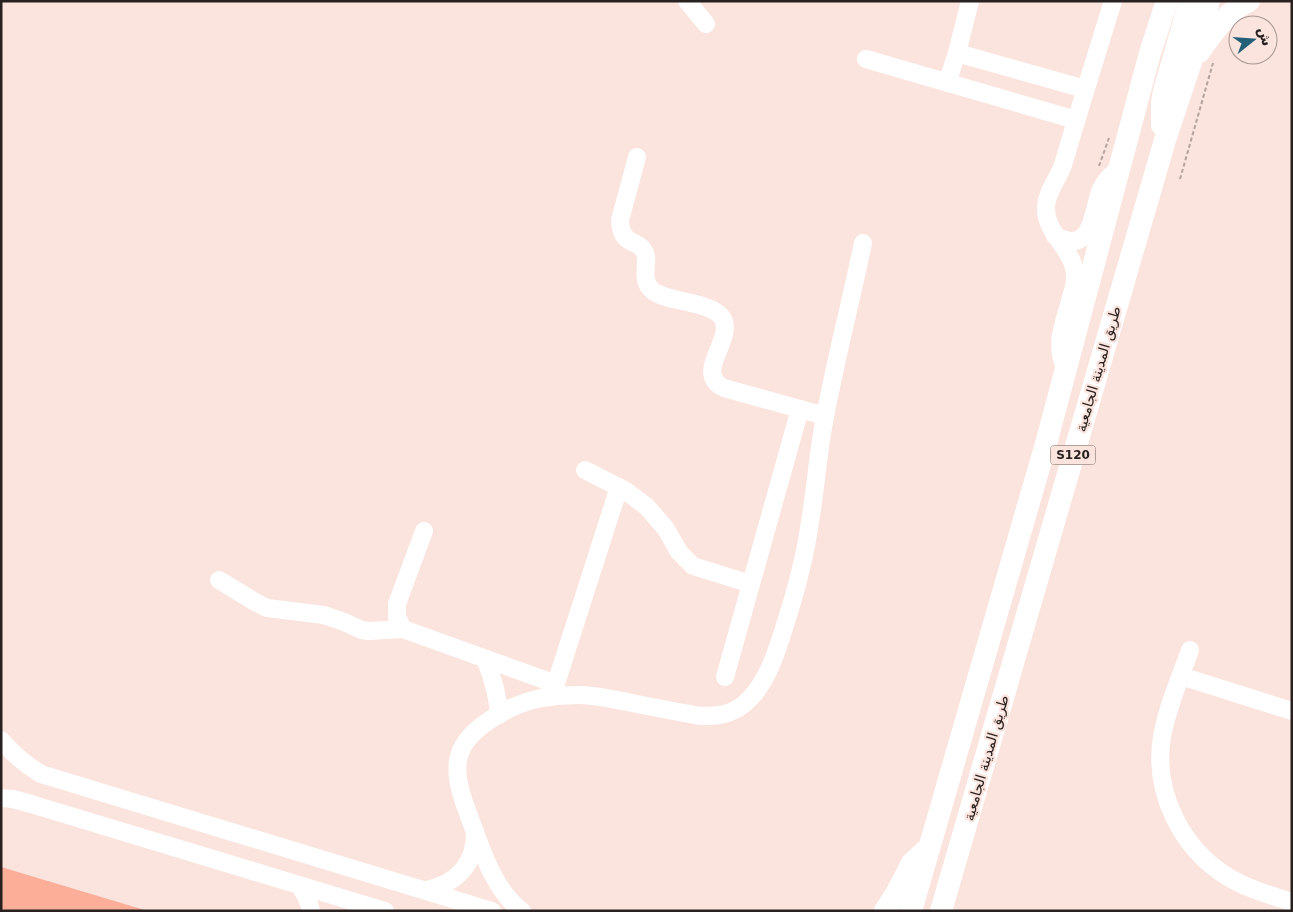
<svg xmlns="http://www.w3.org/2000/svg" width="1293" height="912" font-family="'DejaVu Sans',Vazirmatn,sans-serif">
<rect width="100%" height="100%" fill="#fbe4de"/>
<polygon fill="#fdae99" points="1,867 148,911 1,911"/>
<g fill="none" stroke-linecap="round" stroke-linejoin="round">
<g stroke="#b5a39f" stroke-width="2" stroke-dasharray="4 2.5" stroke-linecap="butt">
<polyline points="1099,166 1109,138"/>
<polyline points="1180,179 1213,63"/>
</g>
<g stroke="#fff" stroke-width="18">
<polyline points="687,1 706,24"/>
<polyline points="957,53 1085,89"/>
<polyline points="866,59 1076,120"/>
<polyline points="947,83 957,53 970,1"/>
<path d="M637 157 620 220C620 230 623 238 632 242 636 244 639 245 642 248 653 261 637 278 653 291 669 303 713 301 723 319 734 340 693 373 724 388L825 416"/>
<path d="M1055 236C1060 238 1065 240 1070 241 1094 243 1094 204 1101 189 1105 180 1111 175 1119 169"/>
<path d="M1066 370C1054 344 1063 327 1070 301 1072 293 1075 286 1075 279 1077 250 1044 235 1046 206 1047 191 1058 179 1063 165 1079 110 1096 56 1113 1"/>
<polyline points="585,470 626,491 647,507 666,529 679,552 693,566 751,584"/>
<polyline points="424,531 397,604 397,617 403,629 556,684"/>
<polyline points="219,580 255,602 267,608 324,615 344,622 362,630 368,631 403,629"/>
<path d="M1190 650C1180 678 1167 708 1162 737 1153 792 1181 848 1228 877 1248 889 1270 895 1292 902"/>
<path d="M485 659C493 678 498 695 499 715"/>
<polyline points="1181,676 1292,711"/>
<polyline points="725,677 800,409"/>
<polyline points="552,696 619,487"/>
<path d="M1 740C13 754 26 765 41 774L492 911"/>
<polyline points="1,798 13,799 31,804 385,911"/>
<path d="M299 885C305 893 309 901 311 911"/>
<path d="M426 890C457 884 476 863 475 831"/>
<path d="M522 911C494 891 481 848 469 816 463 800 455 779 458 761 462 729 512 704 541 698 553 696 566 695 578 695 595 695 611 699 627 702 652 707 677 712 701 716 717 716 731 715 744 704 766 687 777 651 785 625 796 591 805 557 810 522 816 487 818 451 825 417 836 358 851 301 863 243"/>
</g>
<g stroke="#fff" stroke-width="22">
<path d="M1199 52C1213 33 1227 11 1249 1"/>
<polyline points="1162,125 1162,102 1164,91 1190,1"/>
<polyline points="885,911 896,894 912,863 925,851"/>
<polyline points="911,911 1047,440 1150,53 1167,1"/>
<polyline points="941,911 1165,140 1191,62 1209,1"/>
</g>
</g>
<g text-anchor="middle" stroke-width="4.5" stroke-linejoin="round" paint-order="stroke">
<rect fill="#fbe4de" stroke="#685c58" stroke-width="1" x="1050.5" y="445.5" width="45" height="19" rx="4"/>
<g font-size="12" font-weight="bold" fill="#29211f">
<text x="1073" y="459">S120</text>
</g>
<g font-size="14" fill="#29211f" stroke="#fbe4de">
<text transform="translate(1098 369) rotate(-74)" y="5">طريق المدينة الجامعية</text>
<text transform="translate(986 758) rotate(-74)" y="5">طريق المدينة الجامعية</text>
</g>
</g>
<rect width="1293" height="912" fill="none" stroke="#29211f" stroke-width="5"/>
<g transform="translate(1253 40) rotate(73)"><circle r="24" fill="#fbe4de" stroke="#a79692"/>
<path d="M0-4L9 19L0 12L-9 19Z" fill="#245f78"/>
<text y="-8" font-size="14" font-weight="bold" text-anchor="middle" fill="#29211f">ش</text>
</g>
</svg>
